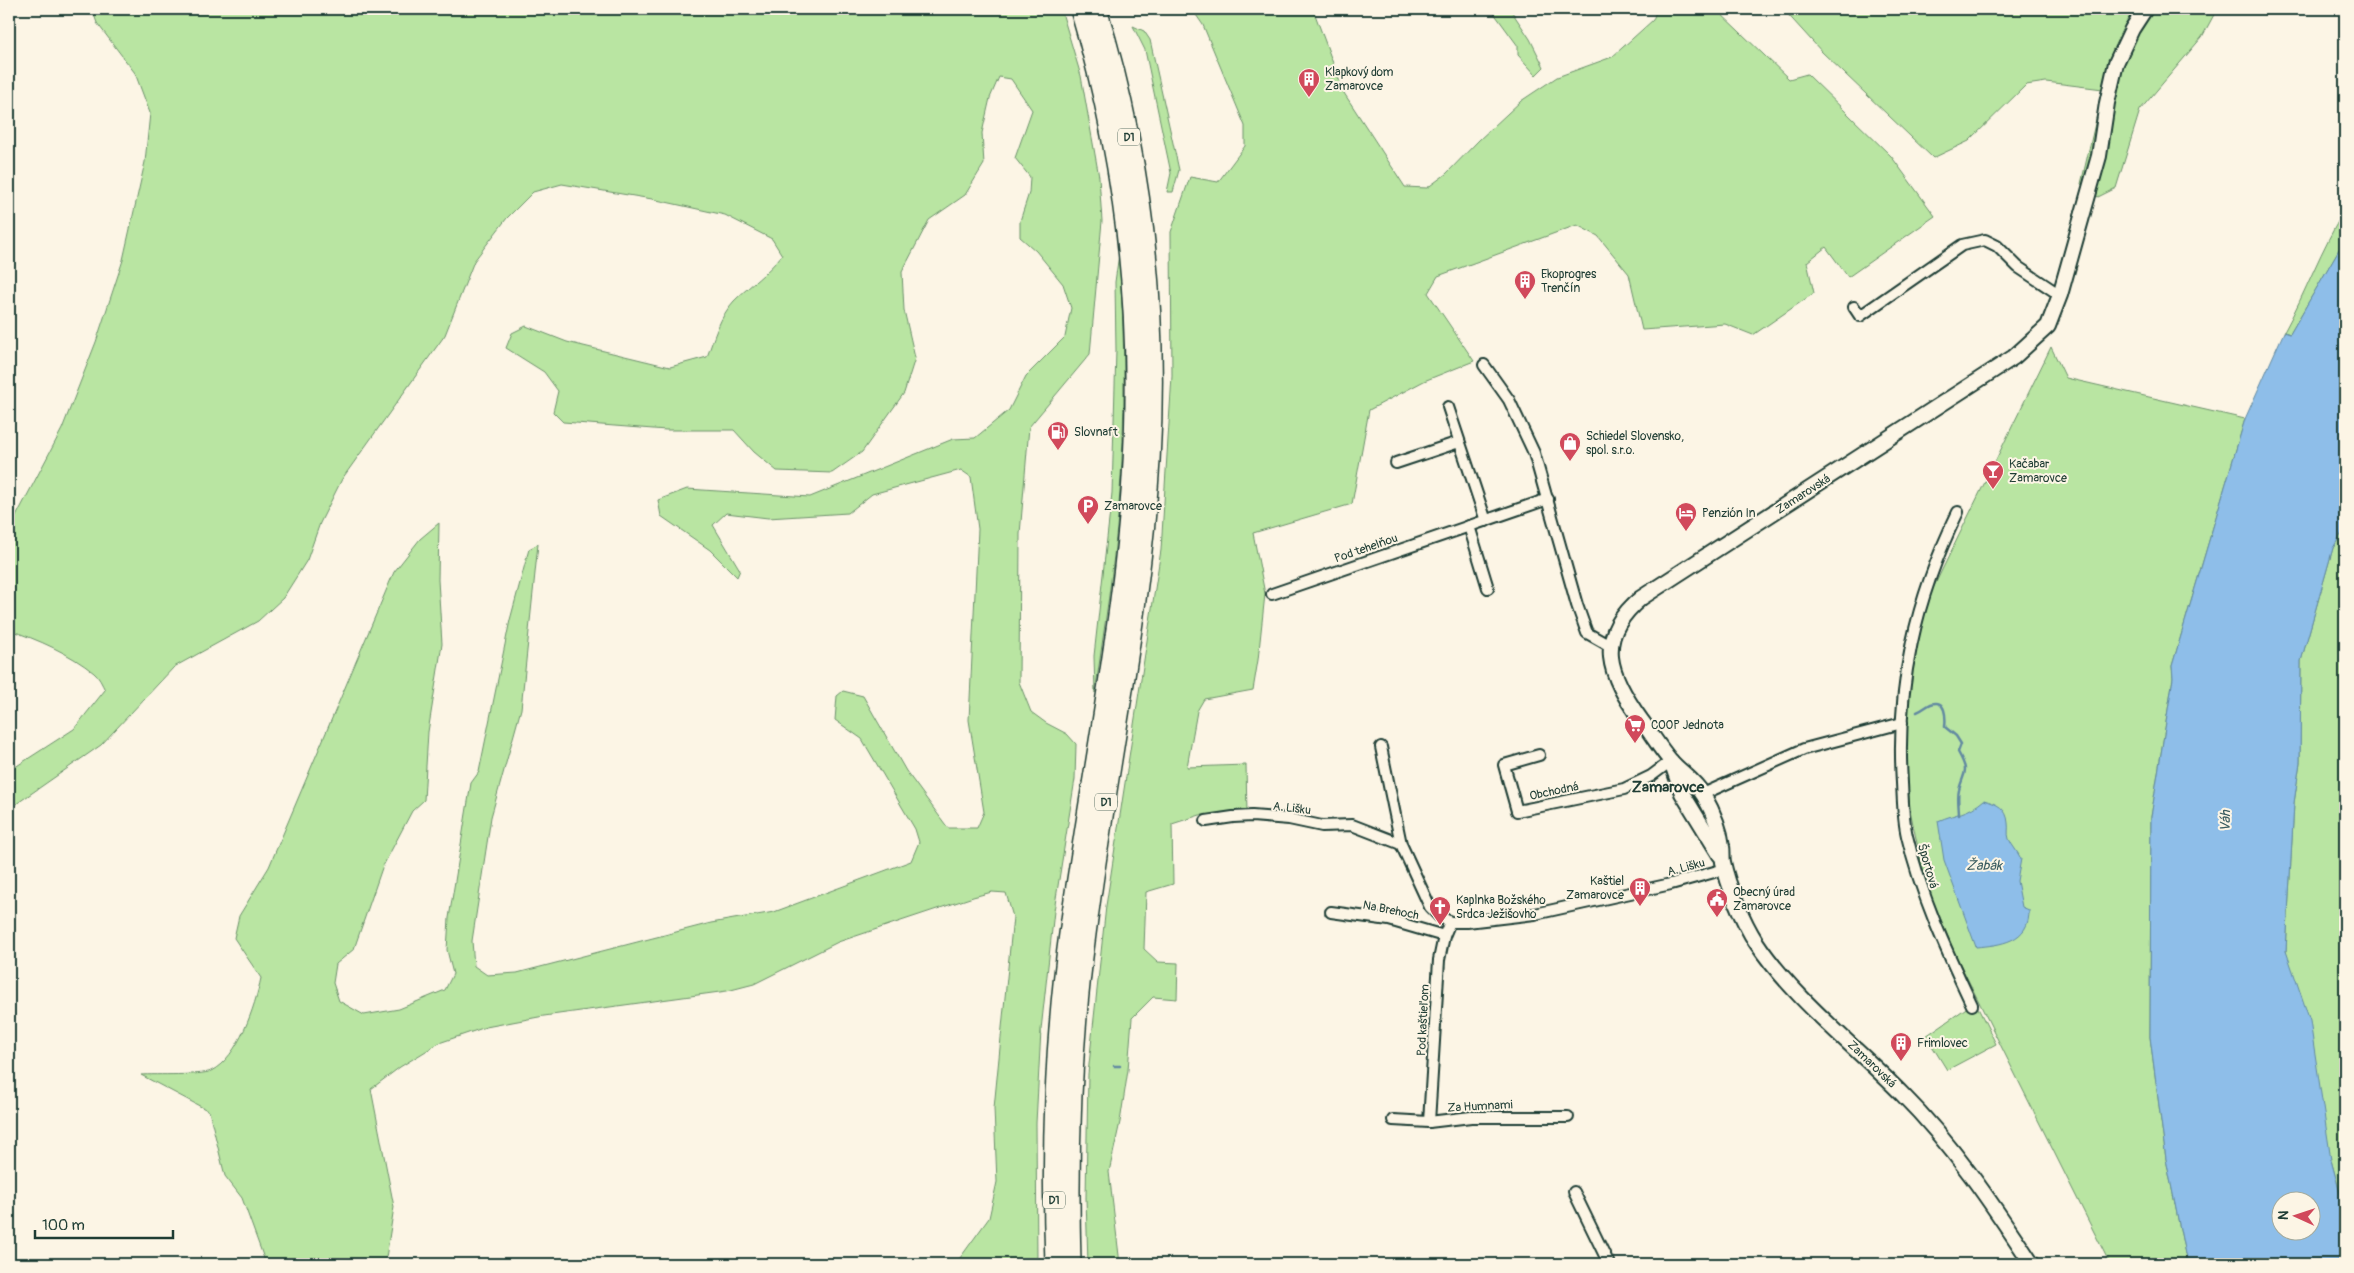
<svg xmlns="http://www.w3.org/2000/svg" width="2354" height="1273" font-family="Pangolin,sans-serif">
<rect width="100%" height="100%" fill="#fcf5e5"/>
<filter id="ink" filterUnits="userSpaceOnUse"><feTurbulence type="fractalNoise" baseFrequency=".02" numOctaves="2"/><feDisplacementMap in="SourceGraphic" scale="10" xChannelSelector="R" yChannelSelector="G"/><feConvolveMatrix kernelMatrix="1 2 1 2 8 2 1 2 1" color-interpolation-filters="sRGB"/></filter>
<g filter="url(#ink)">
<g fill="#b9e5a2" stroke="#6c916b">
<path d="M92 9H1061L1081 76 1099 177 1102 221 1090 354 1029 427 1020 534 1019 682 1031 712 1046 723 1067 734 1076 744 1075 779 1054 911 1041 1030 1036 1123 1037 1264H952L960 1258 989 1218 997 1182 994 1108 1013 917 1006 893 992 892 973 897 838 942 754 984 727 991 544 1016 486 1027 439 1043 400 1067 371 1089 394 1207 385 1264H266L242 1198 225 1176 209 1111 141 1075C155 1074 201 1076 211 1071 239 1057 255 1006 261 978L234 938 239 916 269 867 394 572 420 539 439 523 438 580 442 644 428 732 424 800 412 811 382 868 354 949 336 964 333 983 339 1001 364 1015 399 1009 445 990 453 974 447 950 449 918 471 783 479 772 510 620 529 549 538 544 521 709 491 817 472 941 474 966 487 975 517 973 711 923 774 912 911 861 919 842 915 829 862 739 835 720 837 696 843 691 863 696 906 771 948 828H977L984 812 969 720 978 529 971 477 961 470 872 494 848 513 768 518 726 513 713 525 740 570 737 577 710 550 661 516 658 500 687 489 810 497 953 439 975 438 1009 410 1026 376 1065 337 1071 308 1063 284 1036 251 1020 237V221L1029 193 1030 177 1015 158 1032 110 1011 79 999 77 990 98 982 133 984 164 965 195 929 220 902 272 904 310 915 358 904 393 862 452 832 473 777 471 754 452 734 430H666L563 422 553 412 558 391 544 372 506 348 512 333 526 326 567 342 670 367 707 357C714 338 720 316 734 301 750 285 768 273 782 255L772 239 725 215 652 199 562 184 533 192 507 218 474 261 445 335 342 479 320 523 307 560 283 598 258 621 174 667 101 745 9 809V771L74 729 105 690C102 684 99 677 94 673 71 654 37 639 9 630V530L62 429 96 342 123 260 145 162 150 113 135 73 97 23Z"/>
<polygon points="1192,9 1313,9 1344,93 1405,187 1427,188 1446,174 1479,140 1521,101 1557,77 1612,57 1653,20 1657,9 1716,9 1789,79 1807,74 1891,156 1935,216 1848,277 1826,247 1807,262 1814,293 1753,335 1725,324 1642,330 1629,274 1598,236 1577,225 1438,276 1428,293 1474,361 1424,381 1369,410 1352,504 1253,533 1265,594 1258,660 1253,690 1204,699 1197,711 1187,767 1246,765 1247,814 1200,815 1172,824 1173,884 1146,892 1144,949 1158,962 1178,963 1177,999 1153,997 1132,1018 1128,1070 1120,1122 1109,1172 1120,1264 1088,1264 1086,1198 1088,1074 1106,906 1161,550 1172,376 1171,232 1190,177 1218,182 1245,146 1245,126 1203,25"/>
<polygon points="1491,9 1510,9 1530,39 1544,67 1536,75 1518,55 1518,46"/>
<polygon points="1783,9 2217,9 2202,37 2140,110 2116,188 2098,197 2081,184 2103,89 2046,82 2026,85 1969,141 1933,158 1822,52"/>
<polygon points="1133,26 1144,31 1150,40 1179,170 1173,192 1167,192 1171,173 1145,50"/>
<path d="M2345 210V239L2290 334 2284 332C2306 292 2321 248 2345 210Z"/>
<path d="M1119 254C1125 338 1126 421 1119 504 1114 568 1104 630 1095 693L1094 656 1112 493 1116 350 1115 282Z"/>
<polygon points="2051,347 2066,378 2245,419 2172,666 2173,678 2151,817 2150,1037 2166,1159 2187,1264 2110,1264 1955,954 1925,881 1910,810 1904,746 1903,697 1921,613"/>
<polygon points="2345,528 2345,1212 2331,1160 2286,951 2294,803 2300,762 2301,661 2333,548"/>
<polygon points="1975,1002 1996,1044 1947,1070 1926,1036"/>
</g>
<g fill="#8ebee9" stroke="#628aa1" fill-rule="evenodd">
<path d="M2345 239V528L2333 548 2301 661 2300 762 2294 803 2286 951 2310 1021 2331 1160 2345 1212V1264H2187L2166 1159 2150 1037 2151 817 2173 678 2172 666 2245 419 2284 332 2290 334ZM2282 1200H2312V1230H2282Z"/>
<path d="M1984 800C1997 804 2007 808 2008 823 2009 829 2007 833 2009 839 2012 846 2018 852 2021 859L2017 881 2022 907 2029 910C2030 942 2000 945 1976 947L1944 860 1938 821C1956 813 1968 814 1984 800Z"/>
</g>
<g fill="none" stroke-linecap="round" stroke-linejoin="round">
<g stroke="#628aa1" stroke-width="2.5">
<polyline points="102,9 103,13"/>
<path d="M1917 712C1923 710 1926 706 1931 704 1946 698 1946 718 1945 727L1956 736 1961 744 1958 752C1970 774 1964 770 1959 790 1957 797 1959 807 1959 815"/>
<polyline points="1114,1066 1120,1066"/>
</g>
<g stroke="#1f3d34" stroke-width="14">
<g id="street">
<polyline points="1854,307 1860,316 1962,245 1985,240 1997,246 2018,267 2060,295"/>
<polyline points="1484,365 1509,400 1534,453 1577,605 1587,633 1610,646"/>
<polyline points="1448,407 1486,521"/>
<polyline points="1396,463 1459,442"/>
<path d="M1958 512C1915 600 1896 685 1902 783 1903 801 1903 819 1907 836 1921 896 1946 950 1972 1005"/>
<polyline points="1469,526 1488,588"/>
<polyline points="1272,594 1548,499"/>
<polyline points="1381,747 1401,844 1430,907 1439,916 1450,922 1467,922 1535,914 1671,884 1725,869"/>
<polyline points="1539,755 1504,765 1517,811 1624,789 1651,776 1671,761"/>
<polyline points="1703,794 1804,749 1902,723"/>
<polyline points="1206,821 1233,817 1252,816 1289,819 1322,826 1352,825 1401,844"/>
<polyline points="1331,912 1389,920 1444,936"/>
<polyline points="1393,1120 1429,1122 1471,1117 1568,1117"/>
<polyline points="1429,1122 1439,960 1444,936 1450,922"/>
<polyline points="1574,1192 1609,1264"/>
</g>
</g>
<g stroke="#1f3d34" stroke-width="18">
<g id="secondary">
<polyline points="1671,761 1682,793 1720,855"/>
<path d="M2032 1264C1993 1205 1953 1145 1902 1094 1855 1046 1793 998 1756 942 1743 922 1728 886 1723 862 1722 857 1723 851 1722 846 1720 829 1712 810 1704 796 1694 779 1681 773 1670 760 1659 747 1651 733 1641 720 1609 675 1593 638 1641 598L2014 357 2048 326 2060 295 2099 156 2107 103 2116 63 2132 29 2145 9"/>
</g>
</g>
<g stroke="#1f3d34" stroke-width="22">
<g id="highway">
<path d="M1055 1264C1051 1154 1054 1043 1069 934 1093 758 1133 582 1135 404 1137 270 1118 137 1080 9"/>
<path d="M1071 1264C1068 1155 1071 1043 1086 934 1106 776 1140 620 1150 461 1159 309 1142 155 1097 9"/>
</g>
</g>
<use href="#street" stroke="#fcf5e5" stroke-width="10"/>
<use href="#secondary" stroke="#fcf5e5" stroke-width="14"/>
<use href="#highway" stroke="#fcf5e5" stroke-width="19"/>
</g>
</g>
<defs>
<g id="building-pin" transform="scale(1.125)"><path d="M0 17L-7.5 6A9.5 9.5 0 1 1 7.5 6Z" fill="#d1495b" stroke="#fcf5e5"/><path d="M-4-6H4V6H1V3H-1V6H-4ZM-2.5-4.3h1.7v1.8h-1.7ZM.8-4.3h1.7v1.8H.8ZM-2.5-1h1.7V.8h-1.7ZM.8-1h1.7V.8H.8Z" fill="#fff"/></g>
<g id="fuel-pin" transform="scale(1.125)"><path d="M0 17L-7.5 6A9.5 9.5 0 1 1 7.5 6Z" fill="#d1495b" stroke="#fcf5e5"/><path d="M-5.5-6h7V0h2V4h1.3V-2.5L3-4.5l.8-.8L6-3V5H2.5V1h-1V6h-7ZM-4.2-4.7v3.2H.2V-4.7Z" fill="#fff"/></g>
<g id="shop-pin" transform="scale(1.125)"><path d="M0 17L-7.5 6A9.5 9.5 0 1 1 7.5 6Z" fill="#d1495b" stroke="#fcf5e5"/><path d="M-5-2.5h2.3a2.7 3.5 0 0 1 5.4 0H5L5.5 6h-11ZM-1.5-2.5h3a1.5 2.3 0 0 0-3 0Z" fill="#fff"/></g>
<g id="bar-pin" transform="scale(1.125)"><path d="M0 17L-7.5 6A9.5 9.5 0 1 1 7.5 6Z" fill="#d1495b" stroke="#fcf5e5"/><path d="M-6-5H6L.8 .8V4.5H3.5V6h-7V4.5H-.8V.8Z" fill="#fff"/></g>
<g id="parking-pin" transform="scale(1.125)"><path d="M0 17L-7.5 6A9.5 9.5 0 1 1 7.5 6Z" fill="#d1495b" stroke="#fcf5e5"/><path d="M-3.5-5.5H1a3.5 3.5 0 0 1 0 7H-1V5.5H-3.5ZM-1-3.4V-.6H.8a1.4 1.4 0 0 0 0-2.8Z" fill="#fff"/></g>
<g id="hotel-pin" transform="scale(1.125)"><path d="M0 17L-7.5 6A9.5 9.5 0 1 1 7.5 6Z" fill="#d1495b" stroke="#fcf5e5"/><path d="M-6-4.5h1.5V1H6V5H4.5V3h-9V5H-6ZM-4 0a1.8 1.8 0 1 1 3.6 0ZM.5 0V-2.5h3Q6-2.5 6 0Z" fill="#fff"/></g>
<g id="supermarket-pin" transform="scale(1.125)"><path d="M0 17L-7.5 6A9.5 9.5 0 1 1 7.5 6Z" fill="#d1495b" stroke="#fcf5e5"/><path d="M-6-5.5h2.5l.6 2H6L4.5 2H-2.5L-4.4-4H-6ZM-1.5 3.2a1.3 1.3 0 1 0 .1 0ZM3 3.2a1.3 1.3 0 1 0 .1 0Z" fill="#fff"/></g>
<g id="civic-pin" transform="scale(1.125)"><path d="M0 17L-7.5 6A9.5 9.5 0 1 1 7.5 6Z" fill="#d1495b" stroke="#fcf5e5"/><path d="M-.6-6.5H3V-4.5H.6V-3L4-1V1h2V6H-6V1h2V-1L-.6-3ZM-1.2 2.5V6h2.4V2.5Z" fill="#fff"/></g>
<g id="church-pin" transform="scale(1.125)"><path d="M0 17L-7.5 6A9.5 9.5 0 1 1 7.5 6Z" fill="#d1495b" stroke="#fcf5e5"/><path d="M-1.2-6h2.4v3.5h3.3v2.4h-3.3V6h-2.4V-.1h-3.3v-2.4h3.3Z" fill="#fff"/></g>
</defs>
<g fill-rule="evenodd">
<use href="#building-pin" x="1309" y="79"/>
<use href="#building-pin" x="1525" y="281"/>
<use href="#fuel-pin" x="1058" y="432"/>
<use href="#shop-pin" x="1570" y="443"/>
<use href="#bar-pin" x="1993" y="471"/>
<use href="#parking-pin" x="1088" y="506"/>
<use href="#hotel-pin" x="1686" y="513"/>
<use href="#supermarket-pin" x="1635" y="725"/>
<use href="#building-pin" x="1640" y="888"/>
<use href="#civic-pin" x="1717" y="899"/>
<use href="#church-pin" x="1440" y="907"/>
<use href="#building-pin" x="1901" y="1043"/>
</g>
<g text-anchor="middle" stroke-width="4" stroke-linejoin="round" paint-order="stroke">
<g fill="#fcf5e5" stroke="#617469" stroke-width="1">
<rect x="1118" y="128.5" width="22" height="17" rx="4"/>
<rect x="1095" y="793.5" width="22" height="17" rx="4"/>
<rect x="1043" y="1191.5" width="22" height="17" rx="4"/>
</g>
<g font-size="11" font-weight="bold" fill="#1f3d34">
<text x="1129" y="141">D1</text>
<text x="1106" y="806">D1</text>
<text x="1054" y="1204">D1</text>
</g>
<g font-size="12" fill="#1f3d34" stroke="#fcf5e5" text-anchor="start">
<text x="1325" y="76">Klapkový dom<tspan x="1325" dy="14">Zamarovce</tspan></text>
<text x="1541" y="278">Ekoprogres<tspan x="1541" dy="14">Trenčín</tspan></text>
<text x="1074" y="436">Slovnaft</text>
<text x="1586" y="440">Schiedel Slovensko,<tspan x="1586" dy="14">spol. s.r.o.</tspan></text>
<text x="2009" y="468">Kačabar<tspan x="2009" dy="14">Zamarovce</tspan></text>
<text x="1104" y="510">Zamarovce</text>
<text x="1702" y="517">Penzión In</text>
<text x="1651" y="729">COOP Jednota</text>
<text x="1624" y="885" text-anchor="end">Kaštiel<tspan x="1624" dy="14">Zamarovce</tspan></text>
<text x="1733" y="896">Obecný úrad<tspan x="1733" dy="14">Zamarovce</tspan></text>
<text x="1456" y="904">Kaplnka Božského<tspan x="1456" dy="14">Srdca Ježišovho</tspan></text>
<text x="1917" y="1047">Frimlovec</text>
</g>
<g font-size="12" fill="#1f3d34" stroke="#fcf5e5">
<text transform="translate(1803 494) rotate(-33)" y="4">Zamarovská</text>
<text transform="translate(1366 548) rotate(-19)" y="4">Pod tehelňou</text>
<text transform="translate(1554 791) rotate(-12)" y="4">Obchodná</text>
<text transform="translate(1292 808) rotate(7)" y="4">A. Lišku</text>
<text transform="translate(1928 866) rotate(74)" y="4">Športová</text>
<text transform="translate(1686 867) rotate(-15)" y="4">A. Lišku</text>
<text transform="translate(1391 910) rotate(11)" y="4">Na Brehoch</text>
<text transform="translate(1423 1020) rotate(-87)" y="4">Pod kaštieľom</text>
<text transform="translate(1872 1064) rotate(44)" y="4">Zamarovská</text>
<text transform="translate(1480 1106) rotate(-3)" y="4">Za Humnami</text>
</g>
<g font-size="14" font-style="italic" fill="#3b5d61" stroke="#fcf5e5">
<text transform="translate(2225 821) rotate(-89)" y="5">Váh</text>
<text x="1984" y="870">Žabák</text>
</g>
<g font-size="15" font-weight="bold" fill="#1f3d34" stroke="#fcf5e5">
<text x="1668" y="792">Zamarovce</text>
</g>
</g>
<rect width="2354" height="1273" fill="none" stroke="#fcf5e5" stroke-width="30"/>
<rect x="15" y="15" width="2324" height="1243" fill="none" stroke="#1f3d34" stroke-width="2" filter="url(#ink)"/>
<g transform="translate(2296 1216) rotate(273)"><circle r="24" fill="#fcf5e5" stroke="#a4ab9e"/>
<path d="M0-4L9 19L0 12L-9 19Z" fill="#d1495b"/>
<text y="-8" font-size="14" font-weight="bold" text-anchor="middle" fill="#1f3d34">N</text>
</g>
<path d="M35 1230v8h138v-8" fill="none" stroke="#1f3d34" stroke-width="2.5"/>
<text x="42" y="1230" font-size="15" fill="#1f3d34" stroke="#fcf5e5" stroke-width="4" paint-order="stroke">100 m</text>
</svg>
